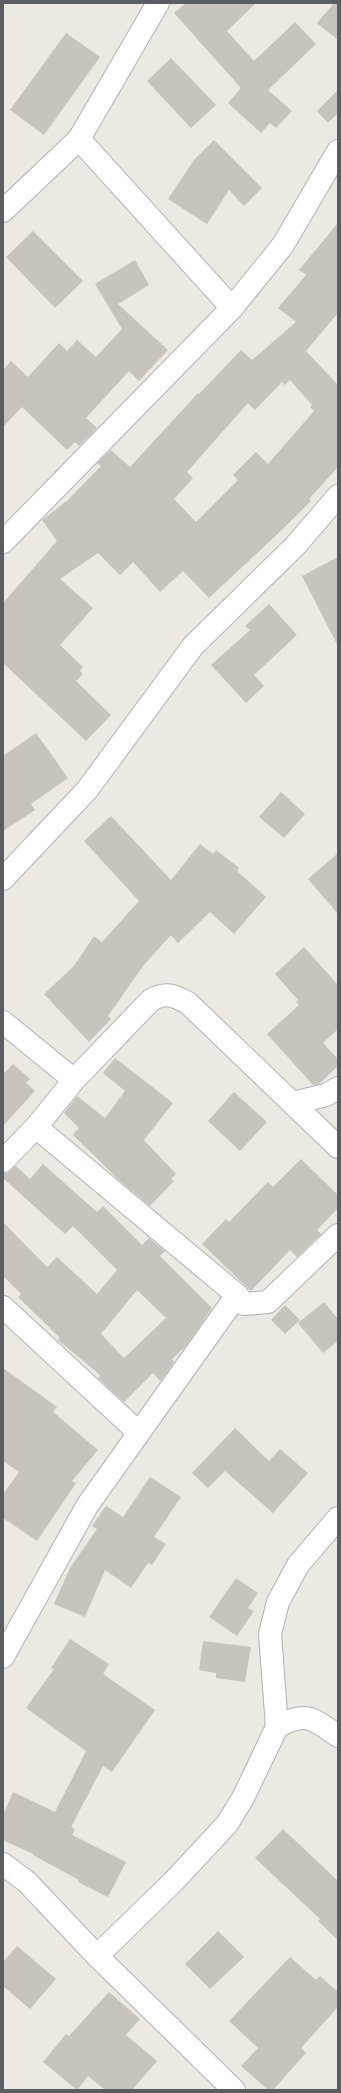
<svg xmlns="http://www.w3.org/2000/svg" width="341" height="2093" font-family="Mulish,sans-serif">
<rect width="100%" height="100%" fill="#ebe9e2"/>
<g fill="#c7c4be" fill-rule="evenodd">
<polygon points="186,3 256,3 227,31 254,61 295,22 316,44 268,90 292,111 276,128 270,123 261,133 228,103 241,88 174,13"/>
<polygon points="334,3 338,3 338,40 317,23"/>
<polygon points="66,33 100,57 44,135 10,110"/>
<polygon points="171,58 216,105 191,128 147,81"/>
<polygon points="338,90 338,113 328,123 317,111"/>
<polygon points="214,140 262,188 244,206 229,190 207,224 168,199 194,160"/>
<path d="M338 223V313L306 351 338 385V467L309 499 311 501 285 527 209 598 183 571 160 592 133 562 120 575 98 553 60 579 93 608 60 645 83 667 80 671 83 674 76 681 111 715 86 741 3 663V603L57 541 42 520 68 500 101 466 97 463 111 450 130 467 198 393 199 394 241 350 252 360 296 322 278 308 306 275 299 270ZM290 380 312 405 310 407 314 411 268 464 256 452 233 475 238 480 196 522 174 499 193 478 187 472 248 403 255 410 282 382 285 385Z"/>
<polygon points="33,231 83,281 55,308 6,257"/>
<polygon points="135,260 149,285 118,304 168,350 139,381 129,371 86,418 97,428 79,446 75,442 67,450 22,407 3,427 3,370 11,361 28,377 59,343 67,351 77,340 96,357 122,329 95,284"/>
<polygon points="338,557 338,646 302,576"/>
<polygon points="269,604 297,635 254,675 264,686 246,703 211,665 250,630 245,626"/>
<polygon points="36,733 68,778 31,804 35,810 3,831 3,756"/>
<polygon points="281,792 305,814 284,838 259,817"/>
<polygon points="111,816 171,880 200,844 213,854 216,850 239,868 237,871 266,897 234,934 210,912 178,943 171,935 143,966 108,1016 111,1019 89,1042 44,994 74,966 94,936 102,942 139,901 84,841"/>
<polygon points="338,853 338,914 308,879"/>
<polygon points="304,947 338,985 338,1029 323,1043 338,1059 338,1066 319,1084 313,1085 267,1034 299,1005 296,1002 298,1000 275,974"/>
<polygon points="115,1058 173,1103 144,1140 176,1174 171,1179 174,1181 150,1206 120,1181 73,1135 79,1128 64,1113 77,1096 105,1118 125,1091 103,1073"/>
<polygon points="13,1064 30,1079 26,1083 35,1091 3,1126 3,1074"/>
<polygon points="234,1092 267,1122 240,1151 208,1121"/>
<polygon points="301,1159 338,1195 338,1208 317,1230 321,1234 297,1257 290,1250 251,1291 202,1244 226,1219 229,1222 268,1182 273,1187"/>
<path d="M43 1164 97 1212 103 1206 142 1245 149 1238 165 1251 160 1256 212 1308 186 1346 172 1359 174 1362 162 1379 160 1381 153 1373 124 1402 98 1378 100 1375 58 1340 60 1338 18 1297 21 1294 3 1276V1222L47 1267 57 1257 97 1294 117 1270 73 1226 65 1234 3 1178V1173H7L16 1166 30 1179ZM137 1290 166 1318 124 1358 101 1334Z"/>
<polygon points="324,1302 338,1319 338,1341 323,1353 298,1323"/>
<polygon points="285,1305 300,1320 285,1334 271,1320"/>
<polygon points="3,1368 57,1407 53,1412 98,1450 72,1481 76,1483 37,1541 3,1518 3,1494 19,1472 3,1461"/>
<polygon points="235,1428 269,1461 280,1449 308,1473 273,1513 225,1471 208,1488 192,1473"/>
<polygon points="150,1477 181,1497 154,1537 166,1544 152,1565 148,1563 131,1588 105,1570 85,1617 54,1604 70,1568 97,1529 92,1526 106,1506 123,1517"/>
<polygon points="236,1578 258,1593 248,1608 254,1611 237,1636 209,1617"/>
<polygon points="70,1639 109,1664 103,1674 155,1710 112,1772 103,1766 71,1827 75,1829 72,1835 126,1862 108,1897 78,1882 79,1880 33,1855 33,1854 3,1840 3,1815 13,1792 55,1812 86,1751 26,1708 54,1669 51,1668"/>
<polygon points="203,1641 251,1647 245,1682 216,1678 216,1673 199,1670"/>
<polygon points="283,1829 338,1881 338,1940 318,1921 320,1919 255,1858"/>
<polygon points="218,1931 244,1957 210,1989 185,1964"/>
<polygon points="17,1946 56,1979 30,2009 3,1986 3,1962"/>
<polygon points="290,1957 316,1980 320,1976 338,1992 338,2007 301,2048 306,2053 273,2090 268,2090 241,2066 258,2048 229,2021"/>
<polygon points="109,1992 140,2019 126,2035 157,2061 132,2090 105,2090 88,2076 77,2090 43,2062 66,2034 69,2036"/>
</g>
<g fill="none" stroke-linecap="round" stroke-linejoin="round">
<g stroke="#afb2b6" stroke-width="24">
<g id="minor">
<polyline points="3,211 79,139 158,3"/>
<polyline points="232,308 283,245 338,151"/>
<polyline points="3,542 232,308 79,139"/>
<polyline points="3,879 87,790 193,646 295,546 338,496"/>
<polyline points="3,1022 74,1080"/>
<polyline points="293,1103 326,1095 338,1088"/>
<polyline points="36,1127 237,1295 244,1304 268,1302 338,1235"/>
<path d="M3 1161 36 1127 74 1080 151 1000C166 992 173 995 188 1003L338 1147"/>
<polyline points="3,1307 138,1432"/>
<polyline points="3,1657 87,1506 237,1295"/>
<path d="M277 1727C306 1710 313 1719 338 1736"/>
<polyline points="3,1864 27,1882 97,1956 234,2090"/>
<polyline points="97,1956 174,1881 227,1824 243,1798 277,1727 270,1634 278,1602 298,1565 338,1518"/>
</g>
</g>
<use href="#minor" stroke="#fff" stroke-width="22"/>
</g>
<rect width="341" height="2093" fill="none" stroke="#5a5d61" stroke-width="8"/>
</svg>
